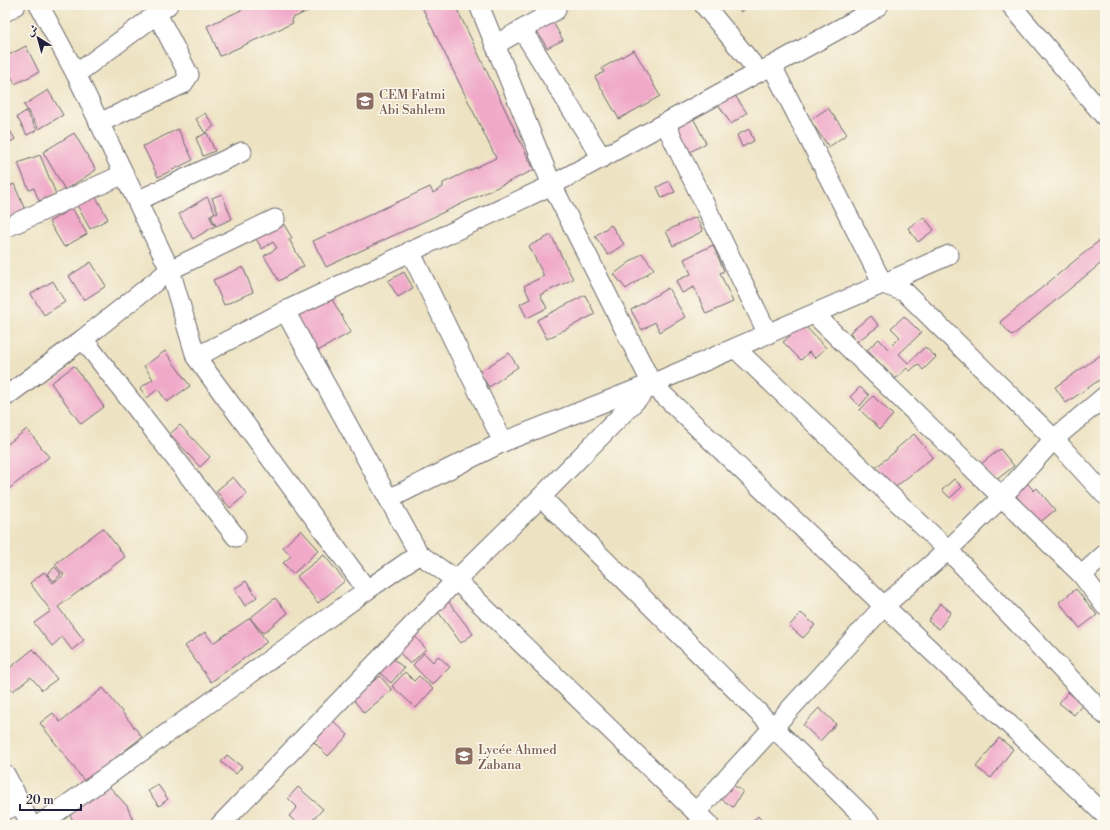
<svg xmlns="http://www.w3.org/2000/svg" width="1110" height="830" font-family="'Libre Bodoni',Amiri,serif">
<rect width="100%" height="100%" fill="#fbf7ec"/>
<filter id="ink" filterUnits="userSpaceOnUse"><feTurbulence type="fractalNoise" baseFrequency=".025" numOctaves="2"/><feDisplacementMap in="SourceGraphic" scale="8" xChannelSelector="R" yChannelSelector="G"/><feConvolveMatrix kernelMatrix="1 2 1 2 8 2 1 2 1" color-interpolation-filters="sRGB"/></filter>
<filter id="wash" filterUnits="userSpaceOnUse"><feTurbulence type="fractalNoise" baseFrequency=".012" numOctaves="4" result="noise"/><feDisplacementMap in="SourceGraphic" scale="16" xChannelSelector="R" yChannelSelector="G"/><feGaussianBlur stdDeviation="0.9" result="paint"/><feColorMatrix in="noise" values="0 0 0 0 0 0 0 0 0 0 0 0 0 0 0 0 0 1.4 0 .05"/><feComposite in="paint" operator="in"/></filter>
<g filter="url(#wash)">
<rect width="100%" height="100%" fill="#ede3c3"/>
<g id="blocks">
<g fill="#f0a9c9">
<polygon points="252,5 320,5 291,19 293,23 220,56 207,26"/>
<polygon points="421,5 455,5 534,170 326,267 313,241 430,187 433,193 443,187 443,183 496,158"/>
<polygon points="736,5 750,5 741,12"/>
<polygon points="549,15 563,40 547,48 533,24"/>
<polygon points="26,46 39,72 15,84 5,64 5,57"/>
<polygon points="634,50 660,96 619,119 595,77 604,72 602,68"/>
<polygon points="730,88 747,113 731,124 714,98"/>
<polygon points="48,90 63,115 39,129 24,105"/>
<polygon points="828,108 847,134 829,147 810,120"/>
<polygon points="26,111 37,130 27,135 17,117"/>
<polygon points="690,112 706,143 690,152 674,120"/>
<polygon points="205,113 214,126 205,133 196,119"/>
<polygon points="5,122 15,139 5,145"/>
<polygon points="178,129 193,160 158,177 143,146"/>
<polygon points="749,129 754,141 742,147 737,135"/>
<polygon points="74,133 96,170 65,190 43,152"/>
<polygon points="207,133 215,151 203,156 196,138"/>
<polygon points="40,155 56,194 39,201 34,188 29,190 18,163"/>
<polygon points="669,181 675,192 662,198 657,187"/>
<polygon points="14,184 25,210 5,219 5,188"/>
<polygon points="90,186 108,219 90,229 72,196"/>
<polygon points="222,194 232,219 216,226 211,216 218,213 212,198"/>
<polygon points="207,197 215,212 209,216 215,226 193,239 179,214"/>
<polygon points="72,208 87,234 64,247 49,222"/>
<polygon points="276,211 292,238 289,239 304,266 279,281 264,256 277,248 273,242 262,249 249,227"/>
<polygon points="696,217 703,231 673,246 666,231"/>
<polygon points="924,217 934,230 918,242 908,228"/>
<polygon points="611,225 624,244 608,255 595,236"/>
<polygon points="551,235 573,279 540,295 547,308 527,318 520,304 530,299 524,286 544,276 529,246"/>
<polygon points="1105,236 1105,260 1012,336 1000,322"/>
<polygon points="713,245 724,271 720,273 733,302 706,314 694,287 682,293 676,281 691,274 684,259"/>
<polygon points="642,253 654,269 626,289 614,274"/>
<polygon points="91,262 106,286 84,300 69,276"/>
<polygon points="243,267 253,292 224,305 213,280"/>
<polygon points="404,272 413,288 398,297 388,281"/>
<polygon points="53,281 65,302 44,315 31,294"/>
<polygon points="668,288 685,317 660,332 655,322 642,330 631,310"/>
<polygon points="326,289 351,332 316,352 292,310"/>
<polygon points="585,295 595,314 547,339 537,320"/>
<polygon points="871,316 879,326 856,342 850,332"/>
<polygon points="904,316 921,333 899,354 908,363 925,347 936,357 923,370 918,364 910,371 907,368 895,379 867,350 879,339 888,349 900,337 891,328"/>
<polygon points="803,324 826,348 815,358 809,352 801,360 783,342"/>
<polygon points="165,351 190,386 167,402 158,389 147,398 140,388 153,379 144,366"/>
<polygon points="1105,352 1105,376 1066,403 1055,387"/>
<polygon points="509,353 518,367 489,387 479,372"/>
<polygon points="74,366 104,407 81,424 51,383"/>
<polygon points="860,387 869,395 860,406 850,397"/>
<polygon points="873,396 893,415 880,429 860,410"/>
<polygon points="180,425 210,457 200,467 170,434"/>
<polygon points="27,429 49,457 5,492 5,446"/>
<polygon points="914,434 933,457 893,489 875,468 897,450 896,449"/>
<polygon points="1000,449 1014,466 995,481 981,464"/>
<polygon points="233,477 247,494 230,508 216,491"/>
<polygon points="1023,478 1034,491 1037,488 1055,510 1037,525 1019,503 1021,502 1010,488"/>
<polygon points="954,479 962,487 950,498 942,490"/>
<polygon points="103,528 125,557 58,607 84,640 72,650 62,637 52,646 34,623 51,611 30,583 44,572 53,583 64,575 55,564"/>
<polygon points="301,530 319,550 293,574 283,563 291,556 283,547"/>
<polygon points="324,555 345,581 318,603 297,576"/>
<polygon points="55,567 61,574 54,581 47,574"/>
<polygon points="246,581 257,597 245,606 234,589"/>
<polygon points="1076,589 1097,615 1080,628 1059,602"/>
<polygon points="444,596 473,634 461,643 433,605"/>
<polygon points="275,598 288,613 263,633 250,618"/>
<polygon points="940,603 951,612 939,629 928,621"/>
<polygon points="801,613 815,625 803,638 789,626"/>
<polygon points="250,618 267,642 211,682 185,646 205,632 213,643"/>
<polygon points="413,634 426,649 410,664 396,649"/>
<polygon points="33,649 57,679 42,690 31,677 13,691 5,681 5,672"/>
<polygon points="424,653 433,662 438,656 450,667 432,685 413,665"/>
<polygon points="392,658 404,668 391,683 379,672"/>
<polygon points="405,672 414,681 419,676 433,689 416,708 392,686"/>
<polygon points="380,676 392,690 364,713 352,698"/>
<polygon points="103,688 142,737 85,782 40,723 53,713 60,722"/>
<polygon points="1068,692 1083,704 1074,715 1059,703"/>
<polygon points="819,708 836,724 820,741 803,725"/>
<polygon points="329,717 348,735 328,756 309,737"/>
<polygon points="999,738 1013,749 991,778 976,767"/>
<polygon points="227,755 242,767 236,774 221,762"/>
<polygon points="728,782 743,791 733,807 718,797"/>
<polygon points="106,783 127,806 135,825 75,825 68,810"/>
<polygon points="158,785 168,799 159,806 148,791"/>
<polygon points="298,787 323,809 308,825 299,825 289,816 297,807 288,798"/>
<polygon points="758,816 765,825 748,825"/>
</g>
</g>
</g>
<g filter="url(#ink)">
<use href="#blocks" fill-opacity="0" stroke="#69666b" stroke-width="1"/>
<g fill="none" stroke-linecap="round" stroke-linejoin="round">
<g stroke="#69666b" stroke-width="21">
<g id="minor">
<polyline points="39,5 76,74 170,270 196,357 367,590 39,825"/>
<polyline points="479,5 552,185 652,384 884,606 1105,815"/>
<polyline points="704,5 759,72"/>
<polyline points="1011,5 1105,117"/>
<polyline points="5,12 16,5"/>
<polyline points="522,30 602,158"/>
<polyline points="495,45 556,10 551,5"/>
<polyline points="772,66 883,284 905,292 1054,439 1105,495"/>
<polyline points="76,74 157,14 168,5"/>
<polyline points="99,123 183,84 189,75 157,14"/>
<polyline points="665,123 768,334"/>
<polyline points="137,201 242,152"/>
<polyline points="5,228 124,174"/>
<polyline points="410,251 503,442"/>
<polyline points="285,311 419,554 367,590"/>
<polyline points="814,314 1082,575 1105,606"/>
<polyline points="83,339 236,537"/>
<polyline points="735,348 948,550 1105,715"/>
<polyline points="196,357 285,311 552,185 759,72 772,66 870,12 879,5"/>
<polyline points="5,397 83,339 170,270 275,219"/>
<polyline points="541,497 872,825"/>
<polyline points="389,499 503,442 645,386"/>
<polyline points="419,554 456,580 709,825"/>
<polyline points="1082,575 1105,554"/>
<polyline points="5,774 21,804 30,825"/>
<polyline points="5,810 21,804"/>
<polyline points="696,812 884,606 948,550 1002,497 1054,439 1105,396"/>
<polyline points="220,825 456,580 541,497 652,384 949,255"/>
</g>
</g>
<use href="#minor" stroke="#fff" stroke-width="19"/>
</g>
</g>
<defs>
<g id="school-square" transform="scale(1)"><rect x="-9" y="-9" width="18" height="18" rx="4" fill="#8d6e63" stroke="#fbf7ec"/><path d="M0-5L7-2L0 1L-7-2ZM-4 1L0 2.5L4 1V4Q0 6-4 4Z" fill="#fff"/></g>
</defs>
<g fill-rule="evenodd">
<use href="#school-square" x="365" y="101"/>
<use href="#school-square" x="464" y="756"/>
</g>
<g text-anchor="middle" stroke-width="3" stroke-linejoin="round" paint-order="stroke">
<g font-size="13" fill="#785e54" stroke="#fbf7ec" text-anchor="start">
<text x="379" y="99">CEM Fatmi<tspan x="379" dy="15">Abi Sahlem</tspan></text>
<text x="478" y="754">Lycée Ahmed<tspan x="478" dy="15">Zabana</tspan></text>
</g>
</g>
<rect width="1110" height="830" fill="none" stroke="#fbf7ec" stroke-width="20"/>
<g transform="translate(38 38) rotate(323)" stroke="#fbf7ec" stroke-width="3" paint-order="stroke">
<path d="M0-3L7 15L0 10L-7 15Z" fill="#22223b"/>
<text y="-6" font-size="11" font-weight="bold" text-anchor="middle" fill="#22223b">ش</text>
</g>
<path d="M20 804v6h61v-6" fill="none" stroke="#22223b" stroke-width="2"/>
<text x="26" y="804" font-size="12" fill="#22223b" stroke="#fbf7ec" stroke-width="3" paint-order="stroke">20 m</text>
</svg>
